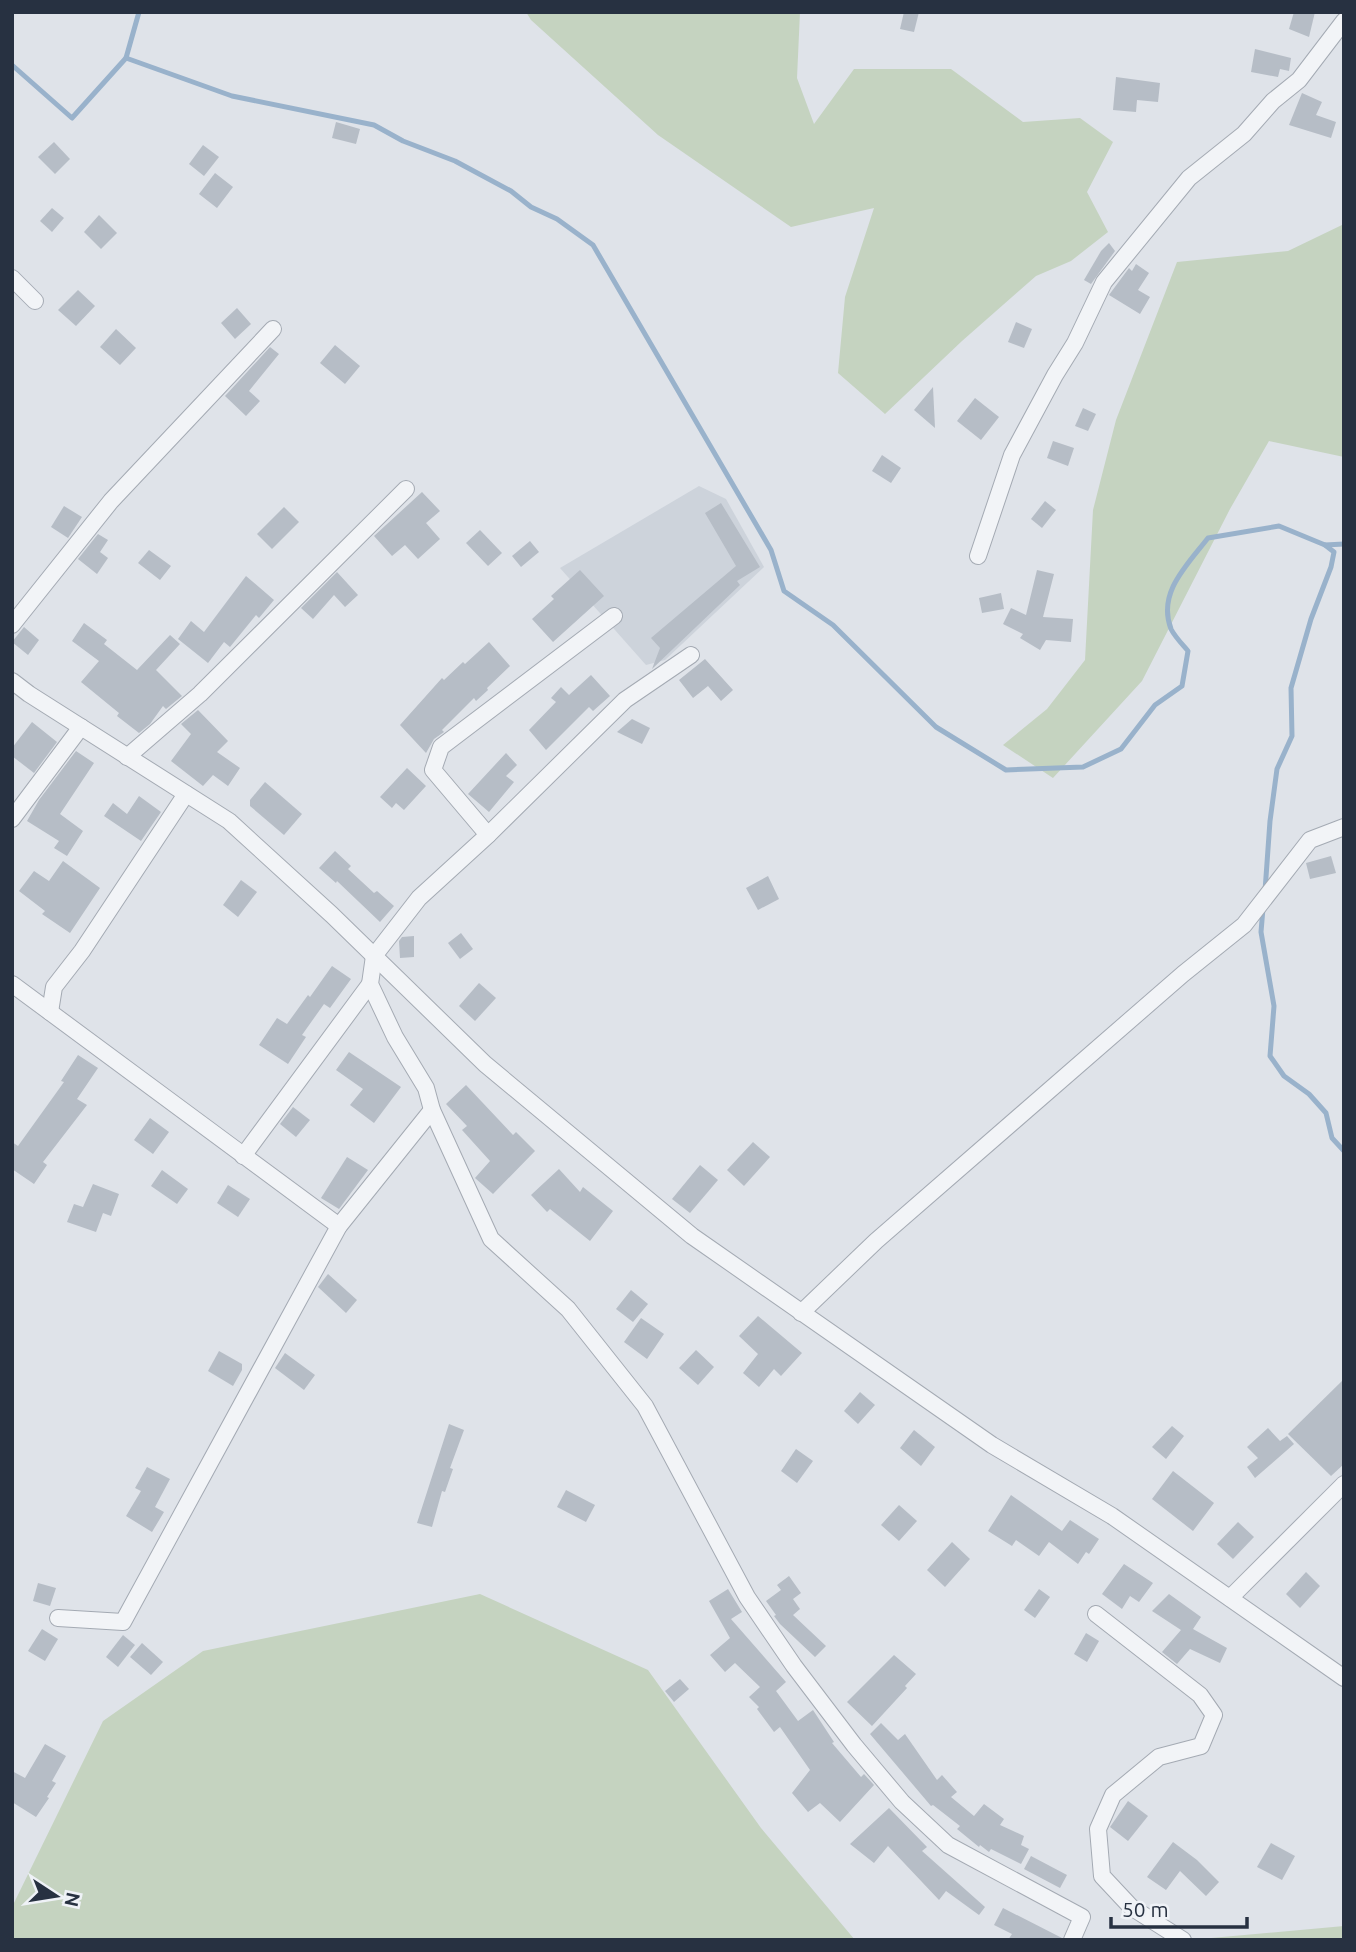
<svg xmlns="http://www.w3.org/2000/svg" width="1356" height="1952" font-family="Ubuntu,sans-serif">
<rect width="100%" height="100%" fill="#dfe3e9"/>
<polygon fill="#cdd3db" points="699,486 726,499 764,567 665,660 646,665 560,568"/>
<g fill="#c5d3c0">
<polygon points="526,12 800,12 797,78 814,124 854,69 951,69 1023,122 1080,118 1113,142 1087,192 1108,232 1071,261 1036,276 962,341 885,414 838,373 845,297 874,208 791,227 658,135 531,20"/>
<polygon points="1344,224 1344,457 1269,441 1230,509 1142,681 1053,778 1003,745 1047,709 1085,660 1093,510 1116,420 1177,262 1288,251"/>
<polygon points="480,1594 648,1670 761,1828 855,1940 12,1940 12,1907 103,1721 203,1651"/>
<polygon points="1344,1926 1344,1940 1189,1940"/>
</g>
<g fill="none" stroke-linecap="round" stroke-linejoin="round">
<g stroke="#99b2cb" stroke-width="5">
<polyline points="126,58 139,12"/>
<path d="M12 65 72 118 126 58 232 96 374 125 403 141 455 161 511 191 531 207 557 219 593 245 771 550 784 591 833 625 936 727 1006 770 1083 767 1121 749 1155 705 1182 686 1188 651C1183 645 1175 637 1171 629 1157 593 1187 565 1208 538L1279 526 1325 545 1344 544"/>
<polyline points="1265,891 1270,821 1277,769 1292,736 1291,688 1311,619 1331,567 1334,552 1325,545"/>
<polyline points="1263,908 1261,932 1274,1006 1270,1056 1284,1076 1309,1094 1326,1113 1332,1138 1344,1151"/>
</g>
</g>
<g fill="#b6bdc6">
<polygon points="904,12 919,12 914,32 900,29"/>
<polygon points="1294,12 1315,12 1309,37 1289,29"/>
<polygon points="1255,49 1291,58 1289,71 1280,69 1278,77 1251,72"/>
<polygon points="1116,77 1160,83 1158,102 1137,100 1136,112 1113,110"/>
<polygon points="1302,93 1322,102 1316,115 1336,122 1331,138 1289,125"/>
<polygon points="336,122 360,129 356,144 332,138"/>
<polygon points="54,142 70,159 55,174 38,157"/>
<polygon points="203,145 219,157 204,176 189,164"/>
<polygon points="215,173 233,187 217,208 199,194"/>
<polygon points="52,208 64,218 52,232 40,221"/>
<polygon points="99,215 117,233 101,249 84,232"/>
<polygon points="1109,243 1115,251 1091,284 1084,280 1101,251"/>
<polygon points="1136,264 1149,273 1138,290 1150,297 1140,314 1109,295 1129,268 1132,271"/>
<polygon points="78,290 95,306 76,326 58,310"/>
<polygon points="237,308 251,324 235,339 221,323"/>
<polygon points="1016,322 1032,329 1024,348 1008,342"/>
<polygon points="116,329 136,348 120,365 100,347"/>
<polygon points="335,345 360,366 345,384 320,363"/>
<polygon points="270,347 279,354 249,391 260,401 246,416 225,396"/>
<polygon points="933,387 935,428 914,410"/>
<polygon points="975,398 999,417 981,440 957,421"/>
<polygon points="1083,408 1096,414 1088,431 1075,426"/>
<polygon points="1053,441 1074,448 1068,466 1047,458"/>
<polygon points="882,455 901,468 891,483 872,471"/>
<polygon points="422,492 440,511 426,523 440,539 418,559 405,545 392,556 374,536"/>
<polygon points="1045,501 1056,510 1042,528 1031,519"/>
<polygon points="721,503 760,567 737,581 740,585 652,669 660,648 651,638 736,566 705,513"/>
<polygon points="64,506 82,517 68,538 51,527"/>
<polygon points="284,507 299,522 272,549 257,534"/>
<polygon points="480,530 502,553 488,566 466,543"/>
<polygon points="98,534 108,540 100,552 108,558 97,574 78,559"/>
<polygon points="530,541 539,552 521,567 512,556"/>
<polygon points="149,550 171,566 160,580 138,563"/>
<polygon points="580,570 604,596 553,642 532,619 554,599 551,596"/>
<polygon points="1037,570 1054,574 1043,617 1073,619 1071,642 1046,640 1040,650 1020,638 1023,634 1003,624 1011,608 1026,615"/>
<polygon points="337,572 358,595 345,607 334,595 313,619 301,608"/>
<polygon points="246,576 274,600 259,618 256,615 230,647 224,642 208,663 178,639 191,621 204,632"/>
<polygon points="1001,593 1004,609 982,613 979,598"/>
<polygon points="84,623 107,640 104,644 137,670 170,635 180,644 156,670 182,696 166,709 163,706 150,724 139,733 117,716 119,713 81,682 99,661 72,641"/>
<polygon points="24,627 39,640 28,655 12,642"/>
<polygon points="489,642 510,666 487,688 488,690 476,701 474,698 442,730 444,732 434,739 426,753 400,725 442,678 444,680 463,662 465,664"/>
<polygon points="705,659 733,690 721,701 708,686 693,698 679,680"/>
<polygon points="591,675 610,696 593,711 589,707 546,750 529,730 556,702 551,698 561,687 569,695"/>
<polygon points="198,710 228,741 217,752 240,768 228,786 213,775 203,786 171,761 191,734 181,724"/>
<polygon points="632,719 650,728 642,744 617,732"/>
<polygon points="32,722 57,742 34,773 12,756 12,748"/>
<polygon points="76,751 94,763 60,814 83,831 67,856 54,848 59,841 27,821 39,800"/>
<polygon points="506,753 517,765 506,776 514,782 489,812 468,794"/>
<polygon points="407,768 426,786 404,810 396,803 392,808 380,797"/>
<polygon points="265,782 302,814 284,835 250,806 250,800"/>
<polygon points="139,796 161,812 141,841 104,816 113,803 127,814"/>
<polygon points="335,851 351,866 348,869 374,893 377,891 394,906 380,922 337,881 336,883 319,868"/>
<polygon points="1331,856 1336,873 1310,879 1306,863"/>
<polygon points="63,861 100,888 70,933 42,914 45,911 19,891 34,871 49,881"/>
<polygon points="768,876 779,899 758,910 746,888"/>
<polygon points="241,880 257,892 238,917 223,905"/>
<polygon points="461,933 473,949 460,959 448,943"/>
<polygon points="414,936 414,957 400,958 399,941 402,937"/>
<polygon points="332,966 351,979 330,1008 324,1004 302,1035 306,1037 288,1064 259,1045 277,1018 287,1024 308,995 310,997"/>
<polygon points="479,983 496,998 475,1021 459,1006"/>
<polygon points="349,1052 401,1087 374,1123 350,1105 363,1089 336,1070"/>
<polygon points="78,1055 98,1068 77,1099 87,1105 43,1162 47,1165 34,1184 12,1169 12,1142 18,1146 64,1082 61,1081"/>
<polygon points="466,1085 513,1135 516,1132 535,1151 493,1194 475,1178 490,1161 462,1130 467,1126 446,1104"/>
<polygon points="293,1107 310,1120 296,1137 280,1124"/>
<polygon points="150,1118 169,1132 153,1154 134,1140"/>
<polygon points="753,1142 770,1157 744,1186 727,1170"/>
<polygon points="347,1157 368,1170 339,1209 321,1198"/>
<polygon points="700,1165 718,1180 690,1213 672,1199"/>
<polygon points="559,1169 580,1192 583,1187 613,1211 590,1241 550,1209 547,1212 531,1195"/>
<polygon points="162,1170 188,1189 177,1204 151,1186"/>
<polygon points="93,1184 119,1194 111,1216 103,1213 96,1232 67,1222 74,1204 83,1207"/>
<polygon points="228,1185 250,1199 238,1217 217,1203"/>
<polygon points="328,1274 357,1300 346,1313 318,1287"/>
<polygon points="631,1290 648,1304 633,1322 616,1309"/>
<polygon points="758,1316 802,1353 781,1376 774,1369 759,1387 743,1373 758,1354 739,1336"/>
<polygon points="641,1318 664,1334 647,1359 624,1342"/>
<polygon points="696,1350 714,1367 698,1385 679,1368"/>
<polygon points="219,1351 242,1364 242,1370 233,1386 208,1371"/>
<polygon points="285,1353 315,1375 304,1390 275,1368"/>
<polygon points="1344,1379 1344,1464 1331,1476 1288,1434"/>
<polygon points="860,1392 875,1405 858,1424 844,1411"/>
<polygon points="449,1424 464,1430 450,1468 453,1469 445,1492 442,1491 432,1527 417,1523"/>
<polygon points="1172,1426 1184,1436 1166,1459 1152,1447"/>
<polygon points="1268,1428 1280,1441 1287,1436 1294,1444 1255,1478 1247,1467 1258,1458 1247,1447"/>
<polygon points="914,1430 935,1447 921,1466 900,1448"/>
<polygon points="796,1449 813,1461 797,1483 781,1471"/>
<polygon points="147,1467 170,1479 155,1507 164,1512 152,1532 126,1516 141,1491 135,1488"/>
<polygon points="1173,1471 1214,1503 1193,1531 1152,1499"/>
<polygon points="566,1490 595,1505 586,1522 557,1507"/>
<polygon points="1011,1495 1062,1531 1070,1520 1099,1539 1089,1554 1086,1552 1078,1564 1049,1542 1039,1556 1016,1540 1012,1546 988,1531"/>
<polygon points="899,1505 917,1521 899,1541 881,1525"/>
<polygon points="1238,1522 1254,1537 1233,1559 1217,1544"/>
<polygon points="952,1542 970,1559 945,1587 927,1570"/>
<polygon points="1124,1564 1153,1583 1139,1602 1130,1596 1122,1609 1102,1594"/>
<polygon points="1306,1572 1320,1586 1300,1608 1286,1594"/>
<polygon points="789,1576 801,1593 793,1599 800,1609 793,1615 826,1646 815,1657 780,1624 774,1616 776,1615 766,1601 781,1590 777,1585"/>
<polygon points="38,1583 56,1588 50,1606 33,1601"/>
<polygon points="728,1589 742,1612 731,1619 786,1682 776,1691 798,1721 813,1710 834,1742 832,1743 861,1777 864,1774 874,1785 840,1822 820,1803 808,1812 792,1793 810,1770 780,1727 774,1732 757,1709 759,1707 749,1697 760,1687 735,1663 725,1672 710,1655 730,1638 709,1601"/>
<polygon points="1039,1589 1050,1597 1035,1618 1024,1610"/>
<polygon points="1169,1594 1201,1617 1193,1629 1227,1648 1220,1663 1190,1649 1177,1664 1162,1652 1181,1630 1152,1611"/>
<polygon points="42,1629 58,1639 45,1661 28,1651"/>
<polygon points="1086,1633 1099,1641 1087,1662 1074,1654"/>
<polygon points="123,1635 135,1645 118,1667 106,1657"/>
<polygon points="142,1643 163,1662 151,1675 130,1657"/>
<polygon points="894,1655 916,1674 905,1686 907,1688 872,1726 847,1702"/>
<polygon points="680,1679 689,1689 674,1702 665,1691"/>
<polygon points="881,1723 898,1740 905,1734 937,1780 942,1775 957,1792 951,1797 974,1816 984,1804 1004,1819 1000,1825 1024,1836 1021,1845 1029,1849 1021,1864 991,1849 989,1852 980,1845 979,1847 957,1829 960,1826 933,1805 931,1806 870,1734"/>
<polygon points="45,1744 66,1756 52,1781 56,1783 47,1797 49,1798 36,1817 12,1802 12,1771 25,1778"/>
<polygon points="1128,1801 1148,1816 1128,1841 1110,1827"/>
<polygon points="889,1808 927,1847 922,1851 985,1907 979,1915 946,1891 939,1900 888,1846 874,1863 850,1844"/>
<polygon points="1173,1842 1197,1860 1219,1882 1206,1896 1180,1871 1166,1890 1147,1877"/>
<polygon points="1271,1843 1295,1856 1282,1880 1257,1867"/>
<polygon points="1031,1856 1067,1875 1060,1888 1024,1869"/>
<polygon points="1003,1908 1062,1938 1062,1940 1008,1940 1012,1934 994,1925"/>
</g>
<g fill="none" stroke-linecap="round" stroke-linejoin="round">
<g stroke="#a4aab3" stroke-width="18">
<g id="minor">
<polyline points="12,278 35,301"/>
<polyline points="978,556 1012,455 1055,375 1075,343 1104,282 1189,178 1244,134 1273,101 1299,80 1344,21"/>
<polyline points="12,625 111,501 273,329"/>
<polyline points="691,655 625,700 488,835 419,898 374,956 370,984 395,1037 426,1088 432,1110 491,1239 568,1309 645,1406 747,1597 794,1666 854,1745 902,1802 948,1845 1082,1917 1072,1940"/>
<polyline points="12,681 29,694 229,821 332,915 485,1064 692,1236 992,1445 1112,1516 1344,1678"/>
<polyline points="127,757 200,694 406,489"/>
<polyline points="12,819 81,727"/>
<polyline points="488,835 433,770 441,747 614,616"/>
<polyline points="12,984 339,1226"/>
<polyline points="50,1012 54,987 82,951 186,794"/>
<polyline points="243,1156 370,984"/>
<polyline points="801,1313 876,1241 1183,974 1244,925 1310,840 1344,827"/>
<polyline points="1230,1598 1344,1484"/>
<polyline points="1096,1614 1200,1695 1214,1715 1201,1746 1159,1757 1113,1795 1098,1829 1102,1876 1131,1907 1183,1940"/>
<polyline points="58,1618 123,1622 339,1226 432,1110"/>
</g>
</g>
<use href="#minor" stroke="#f2f4f7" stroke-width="16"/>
</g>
<rect width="1356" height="1952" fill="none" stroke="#273141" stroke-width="28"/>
<g transform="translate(56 1896) rotate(102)" stroke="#eff2f7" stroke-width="5" paint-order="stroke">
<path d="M0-5L12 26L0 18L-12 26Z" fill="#273141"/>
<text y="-10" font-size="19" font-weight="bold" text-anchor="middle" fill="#273141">N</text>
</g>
<path d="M1111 1917v10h136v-10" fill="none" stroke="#273141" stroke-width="3.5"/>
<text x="1122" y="1917" font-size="21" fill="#273141" stroke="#eff2f7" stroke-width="5" paint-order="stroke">50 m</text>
</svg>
